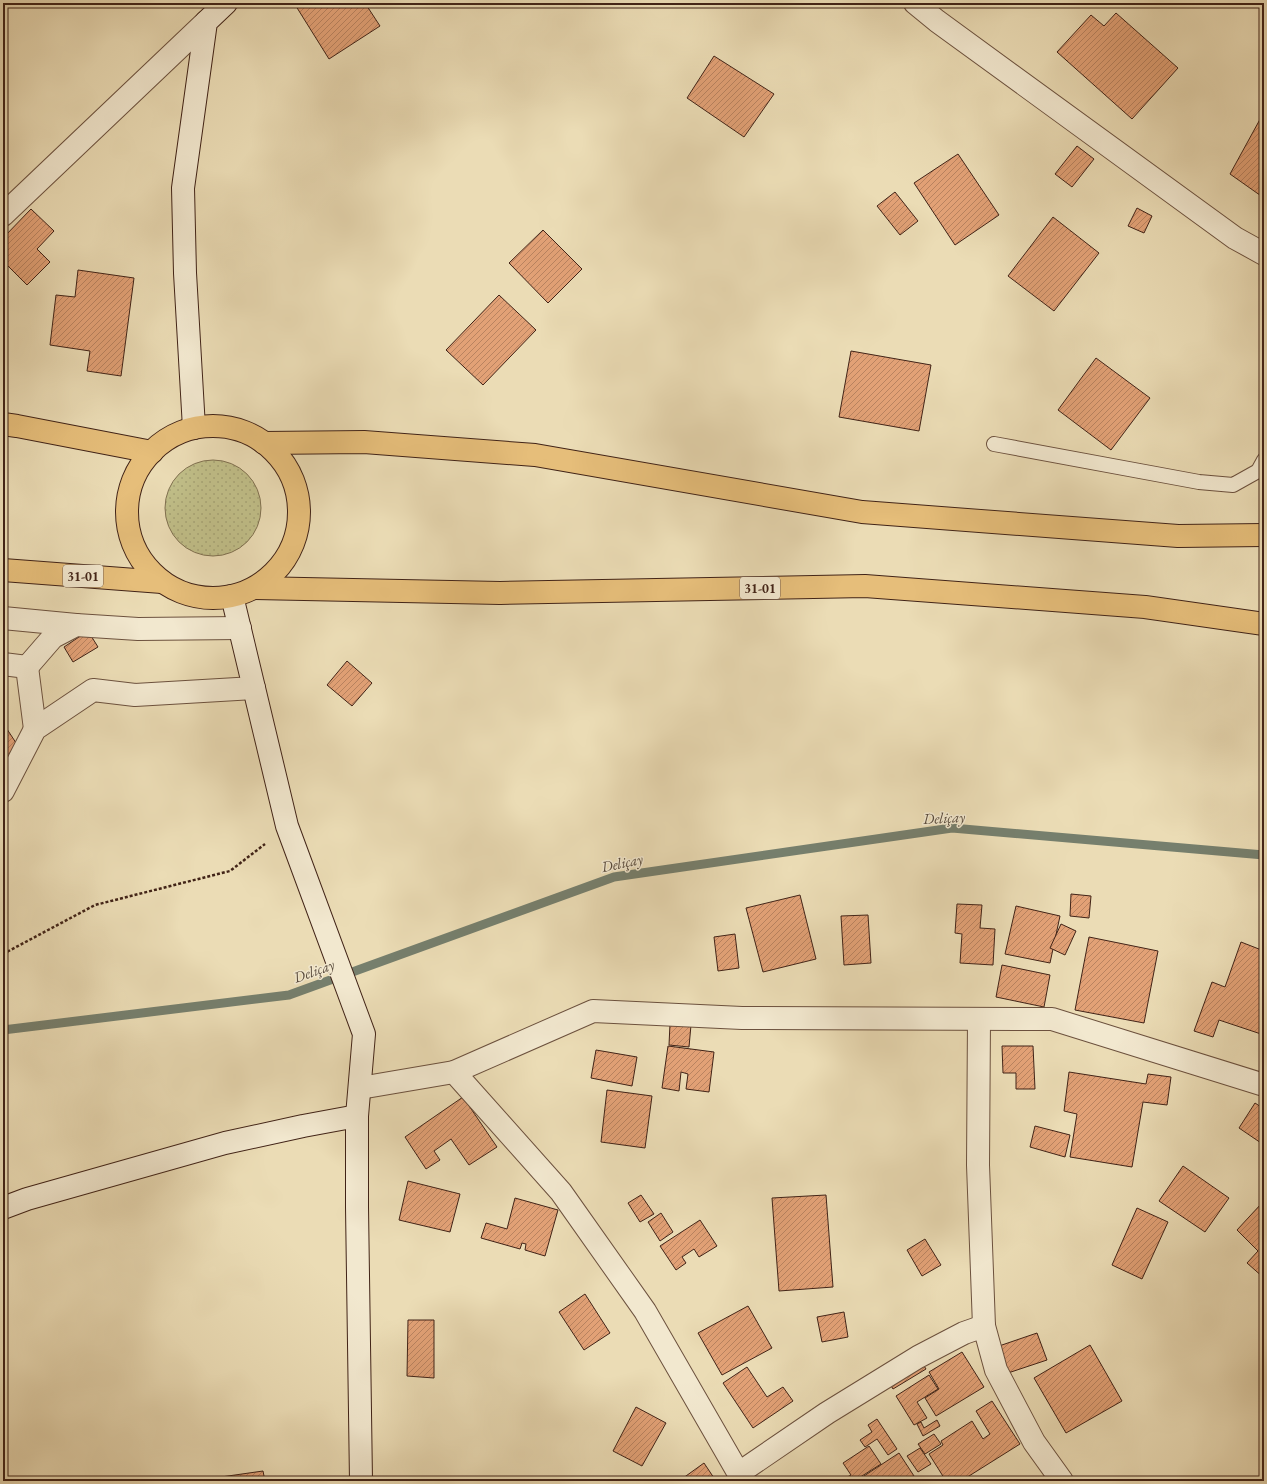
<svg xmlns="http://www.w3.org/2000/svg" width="1267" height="1484" font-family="'EB Garamond',serif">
<defs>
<pattern id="grass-dots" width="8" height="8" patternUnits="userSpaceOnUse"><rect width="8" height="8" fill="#c0be88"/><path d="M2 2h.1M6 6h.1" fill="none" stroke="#a6a375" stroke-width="1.8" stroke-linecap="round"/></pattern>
<pattern id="building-hatch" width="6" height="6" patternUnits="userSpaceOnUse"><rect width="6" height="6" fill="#e2a176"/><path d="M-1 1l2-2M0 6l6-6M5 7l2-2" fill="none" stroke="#b98360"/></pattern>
</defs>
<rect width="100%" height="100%" fill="#ebdcb5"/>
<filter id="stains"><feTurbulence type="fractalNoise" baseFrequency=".005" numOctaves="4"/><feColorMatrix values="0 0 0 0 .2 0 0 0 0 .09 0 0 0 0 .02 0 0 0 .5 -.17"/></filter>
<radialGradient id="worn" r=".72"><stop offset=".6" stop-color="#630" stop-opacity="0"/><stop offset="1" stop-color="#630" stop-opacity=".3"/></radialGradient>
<circle fill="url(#grass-dots)" stroke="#807050" cx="213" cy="508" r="48"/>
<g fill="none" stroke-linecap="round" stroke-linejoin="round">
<polyline stroke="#767f6d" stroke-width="9" points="3,1030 289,995 614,877 952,828 1264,855"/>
</g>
<g fill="url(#building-hatch)" stroke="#412317">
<polygon points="294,3 365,3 380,26 329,59"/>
<polygon points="1116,13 1178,68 1132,119 1057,52 1091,15 1104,26"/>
<polygon points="714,56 774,94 744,137 687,98"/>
<polygon points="1264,112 1264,198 1230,174"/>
<polygon points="1077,146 1094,159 1072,187 1055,174"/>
<polygon points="958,154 999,215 955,245 914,183"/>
<polygon points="895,192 918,221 900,235 877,206"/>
<polygon points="1137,208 1152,216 1144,233 1128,226"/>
<polygon points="31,209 54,231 37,249 50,262 27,285 3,261 3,238"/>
<polygon points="1053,217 1099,253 1054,311 1008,276"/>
<polygon points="543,230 582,269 548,303 509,263"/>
<polygon points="78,270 134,278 121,376 87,371 90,351 50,345 56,295 75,297"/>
<polygon points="499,295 536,330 483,385 446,350"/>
<polygon points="851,351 931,365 919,431 839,417"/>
<polygon points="1096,358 1150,398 1111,450 1058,410"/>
<polygon points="88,631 98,647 73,662 64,647"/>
<polygon points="347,661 372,683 352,706 327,685"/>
<polygon points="3,723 22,752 3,764"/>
<polygon points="1071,894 1091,896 1089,918 1070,916"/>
<polygon points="800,895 816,959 763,972 746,908"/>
<polygon points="957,904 982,905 980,928 995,929 993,965 960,963 962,934 955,933"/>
<polygon points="1016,906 1060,916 1050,963 1005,954"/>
<polygon points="868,915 871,963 844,965 841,916"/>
<polygon points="1061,924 1076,931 1065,955 1050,948"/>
<polygon points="735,934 739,968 718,971 714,937"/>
<polygon points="1089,937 1158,951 1144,1023 1075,1010"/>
<polygon points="1241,942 1264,951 1264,1035 1219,1020 1213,1037 1194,1031 1212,982 1225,987"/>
<polygon points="1002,965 1050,975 1044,1007 996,997"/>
<polygon points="670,1024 691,1025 689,1047 669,1045"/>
<polygon points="668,1046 714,1052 709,1092 686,1089 688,1074 681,1072 679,1091 662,1088"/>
<polygon points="1002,1046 1033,1046 1035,1089 1016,1089 1016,1073 1003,1073"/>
<polygon points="596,1050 637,1057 632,1086 591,1078"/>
<polygon points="1069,1072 1146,1084 1148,1074 1171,1077 1167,1105 1143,1102 1132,1167 1070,1157 1077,1114 1064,1111"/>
<polygon points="607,1090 652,1096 645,1148 601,1142"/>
<polygon points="463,1097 497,1147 469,1165 451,1139 434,1151 440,1160 426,1169 405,1137"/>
<polygon points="1255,1103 1264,1109 1264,1145 1239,1128"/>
<polygon points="1035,1126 1070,1135 1065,1157 1030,1147"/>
<polygon points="1183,1166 1229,1198 1205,1232 1159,1201"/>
<polygon points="408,1181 460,1194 450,1232 399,1220"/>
<polygon points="641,1195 654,1214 640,1222 628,1203"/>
<polygon points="826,1195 833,1287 779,1291 772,1198"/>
<polygon points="515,1198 558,1210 545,1256 525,1250 526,1244 522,1243 520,1249 481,1238 486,1223 507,1229"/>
<polygon points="1261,1204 1264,1206 1264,1278 1247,1263 1258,1251 1237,1230"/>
<polygon points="1137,1208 1168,1222 1142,1279 1112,1265"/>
<polygon points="661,1213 673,1232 660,1241 648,1222"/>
<polygon points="700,1220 717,1246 699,1257 694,1249 682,1257 686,1263 676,1270 660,1246"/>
<polygon points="925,1239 941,1265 922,1276 907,1250"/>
<polygon points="585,1294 610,1333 584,1350 559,1312"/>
<polygon points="748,1306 772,1348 722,1375 698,1333"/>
<polygon points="844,1312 848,1337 822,1342 817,1317"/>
<polygon points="408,1320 434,1320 434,1378 407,1376"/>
<polygon points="1037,1333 1047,1360 1008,1373 999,1346"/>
<polygon points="1090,1345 1122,1401 1066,1433 1034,1378"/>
<polygon points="962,1352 984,1387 936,1416 925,1398 939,1389 929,1372"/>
<polygon points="921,1361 926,1369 893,1389 888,1381"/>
<polygon points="747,1367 767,1397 783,1387 793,1401 753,1428 723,1383"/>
<polygon points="929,1375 938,1389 917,1402 927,1418 914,1425 896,1396"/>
<polygon points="992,1401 1020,1444 961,1481 946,1481 929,1454 943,1445 941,1441 972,1421 983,1439 990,1434 976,1411"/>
<polygon points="636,1407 666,1423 642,1466 613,1451"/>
<polygon points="877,1419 897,1449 888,1455 877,1439 865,1447 860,1440 872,1432 868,1425"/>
<polygon points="937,1420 940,1426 923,1436 917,1424 921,1422 924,1428"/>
<polygon points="934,1434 941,1444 925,1454 918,1444"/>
<polygon points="869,1446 881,1464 854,1481 840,1481 851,1475 843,1463"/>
<polygon points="920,1448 931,1464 918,1472 907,1456"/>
<polygon points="899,1453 914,1476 907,1481 868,1481 864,1476"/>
<polygon points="704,1463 716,1481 679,1481"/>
<polygon points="263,1471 265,1481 200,1480"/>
</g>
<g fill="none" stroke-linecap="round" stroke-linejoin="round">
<g stroke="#6c513e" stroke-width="16">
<polyline id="lane" points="994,444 1199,482 1233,485 1258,471 1264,460"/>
</g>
<g stroke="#6c513e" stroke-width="24">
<g id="street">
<polyline points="915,3 937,21 1235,238 1264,254"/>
<polyline points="3,215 206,22"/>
<polyline points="3,618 76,625"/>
<polyline points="3,664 27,667 35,729"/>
<polyline points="27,667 53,637 76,625 138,629 240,628"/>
<polyline points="3,791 35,729 93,690 135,695 254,688"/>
<polyline points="979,1019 978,1165 984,1326"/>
<polyline points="454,1072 561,1192 645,1311 743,1481"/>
<polyline points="360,1088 454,1072 593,1011 742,1018 1052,1019 1264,1085"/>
<polyline points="739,1473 827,1413 918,1357 964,1333 984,1326 996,1370 1034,1442 1062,1481"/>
</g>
</g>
<g stroke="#412317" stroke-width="24">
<g id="secondary">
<polyline points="194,428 185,273 183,188 206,22 226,3"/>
<polyline points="232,596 287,826 364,1034 357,1116 357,1207 361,1481"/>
<polyline points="3,1208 27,1199 225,1143 303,1126 357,1116"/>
</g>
</g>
<g stroke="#412317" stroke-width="24">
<g id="highway">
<polyline points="3,424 17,426 152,452"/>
<circle cx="213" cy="512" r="86"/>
<polyline points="264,443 364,442 535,455 862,512 1178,536 1264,535"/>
<polyline points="3,570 162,582"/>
<polyline points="255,588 500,593 865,586 1145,607 1264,624"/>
</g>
</g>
<polyline stroke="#412317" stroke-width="2.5" stroke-dasharray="3 2" stroke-linecap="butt" points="3,954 95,905 230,871 265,844"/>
<use href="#lane" stroke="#f2e8cf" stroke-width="14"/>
<use href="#street" stroke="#f2e8cf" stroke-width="22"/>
<use href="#secondary" stroke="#f2e8cf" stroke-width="22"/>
<use href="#highway" stroke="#e6be7a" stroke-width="22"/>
</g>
<g text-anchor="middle" stroke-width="3" stroke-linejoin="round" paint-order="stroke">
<g fill="#f2e8cf" stroke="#765e4e" stroke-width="1">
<rect x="63" y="565" width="40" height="22" rx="3"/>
<rect x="740" y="577" width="40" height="22" rx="3"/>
</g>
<g font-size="13" font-weight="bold" fill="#412317">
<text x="83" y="581">31-01</text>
<text x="760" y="593">31-01</text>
</g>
<g font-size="15" font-style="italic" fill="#57493b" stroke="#f2e8cf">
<text transform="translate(944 818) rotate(-3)" y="5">Deliçay</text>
<text transform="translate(622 863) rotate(-12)" y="5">Deliçay</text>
<text transform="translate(314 971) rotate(-20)" y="5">Deliçay</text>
</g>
</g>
<rect width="1267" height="1484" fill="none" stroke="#ebdcb5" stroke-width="16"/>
<rect x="4" y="4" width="1259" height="1476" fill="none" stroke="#412317" stroke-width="2"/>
<rect x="8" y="8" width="1251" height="1468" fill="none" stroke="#412317"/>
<rect width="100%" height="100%" filter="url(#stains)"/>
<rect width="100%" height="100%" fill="url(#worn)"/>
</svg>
